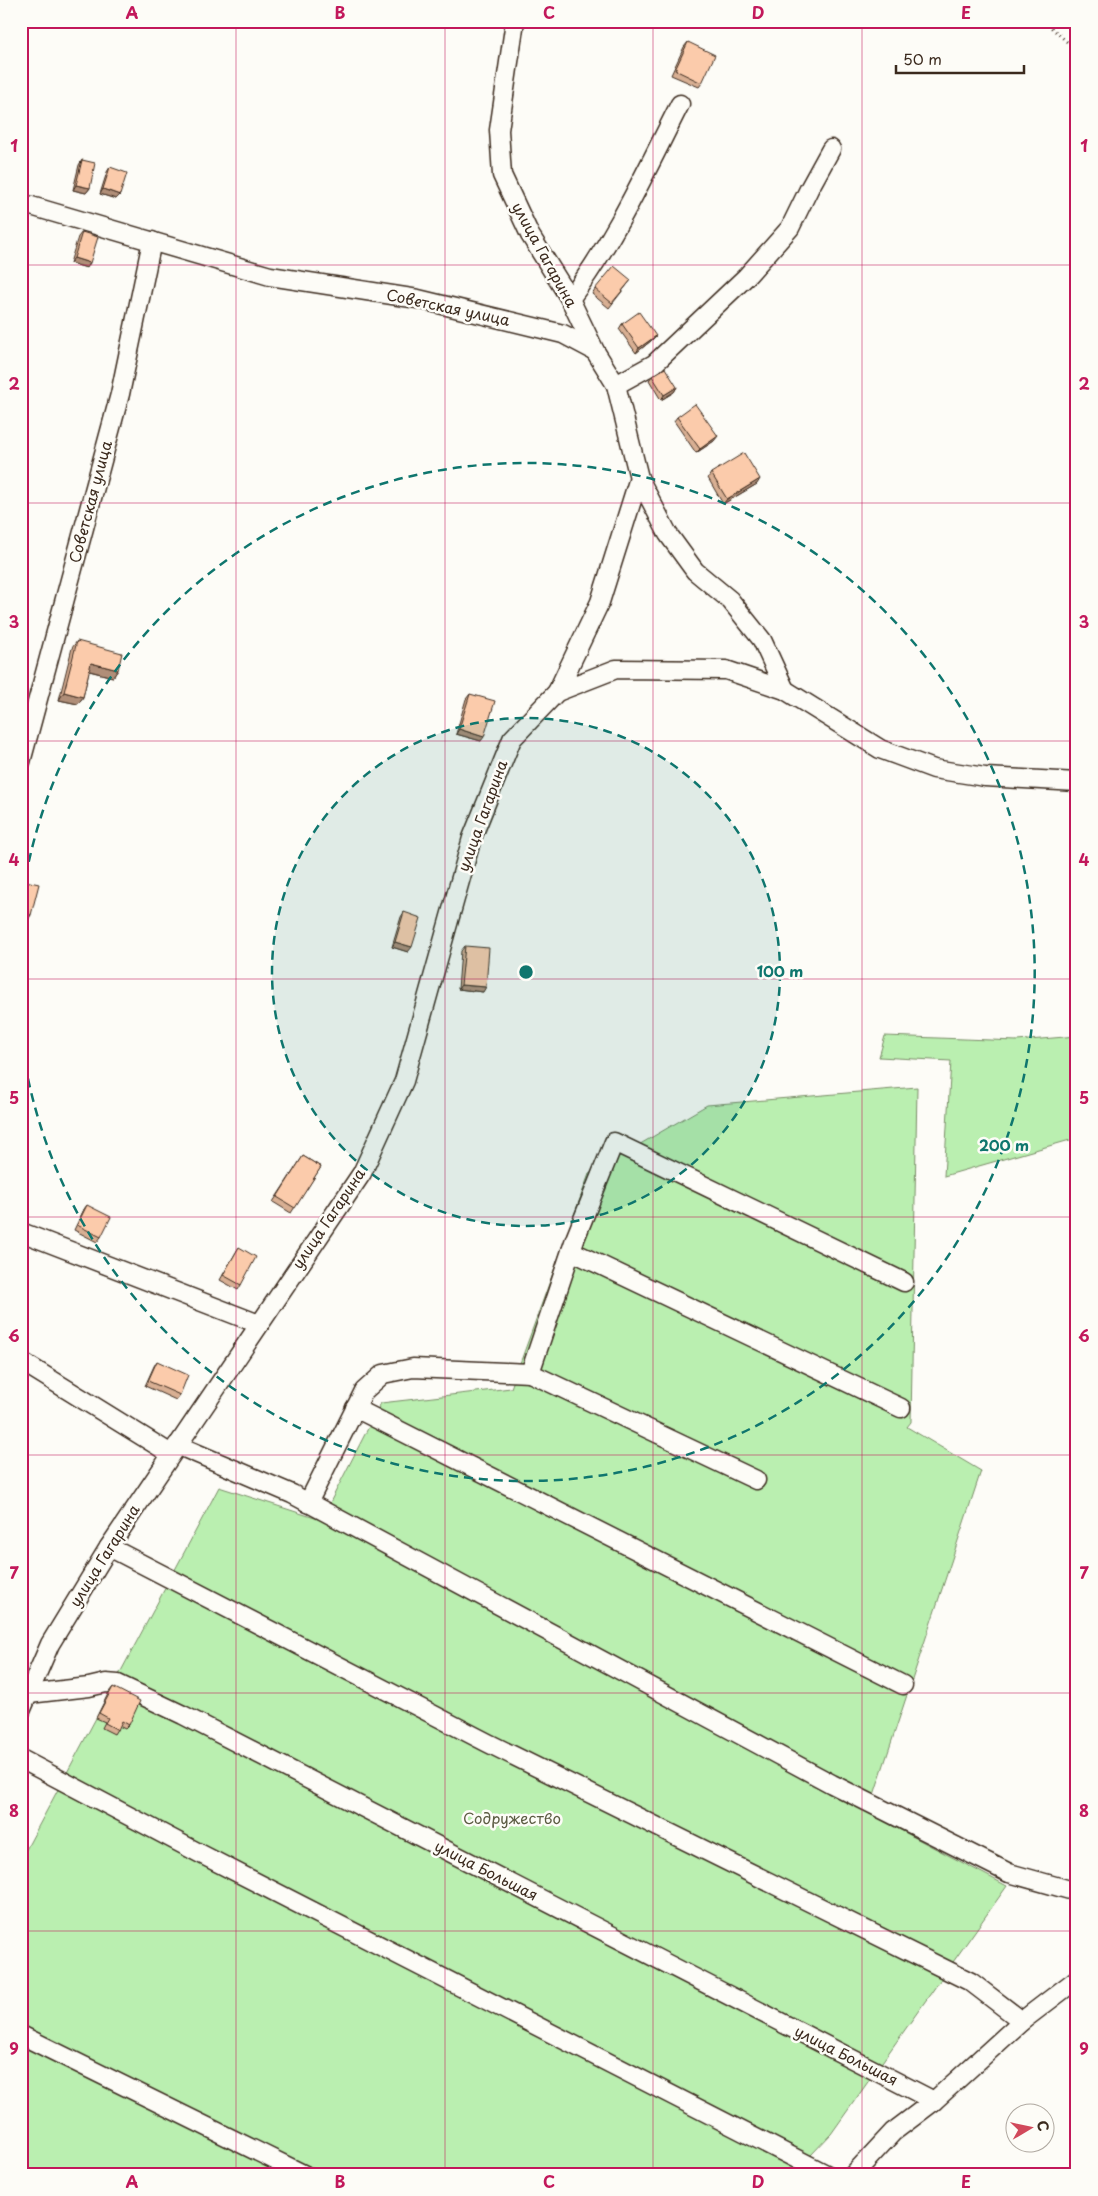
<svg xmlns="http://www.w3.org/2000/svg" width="1098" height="2196" font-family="'Playpen Sans',sans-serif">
<rect width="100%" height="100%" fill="#fdfcf7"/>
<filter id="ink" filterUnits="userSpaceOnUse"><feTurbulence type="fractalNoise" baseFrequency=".02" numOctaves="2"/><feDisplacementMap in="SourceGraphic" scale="10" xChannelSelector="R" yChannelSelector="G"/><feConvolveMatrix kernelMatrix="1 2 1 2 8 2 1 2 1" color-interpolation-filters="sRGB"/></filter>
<g filter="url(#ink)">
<g fill="#baefb0" stroke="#7a8c67">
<polygon points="885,1036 1017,1041 1077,1036 1077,1138 944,1176 951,1061 879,1057"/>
<polygon points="917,1087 911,1422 907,1427 981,1471 868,1813 1007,1886 831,2134 792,2175 21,2175 21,1859 219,1487 321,1520 381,1403 511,1388 589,1174 707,1105"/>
</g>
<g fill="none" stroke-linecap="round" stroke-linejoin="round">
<g stroke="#3b2a1e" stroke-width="21">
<g id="minor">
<polyline points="515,21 499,130 502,175 530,235 570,299 595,351 616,385 639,478 600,602 557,692"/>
<polyline points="21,203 270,276 418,299 563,334 595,351"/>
<path d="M570 299C615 239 646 171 680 104"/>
<polyline points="616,385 654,364 746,277 790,228 809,189 831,149"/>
<polyline points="639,478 668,534 695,571 730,600 762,640 785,690"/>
<polyline points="21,762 120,394 152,241"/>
<polyline points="21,1232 259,1324"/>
<polyline points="571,1251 901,1408"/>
<polyline points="21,1361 171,1454"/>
<polyline points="530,1373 756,1480"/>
<polyline points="355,1408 903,1685"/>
<polyline points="177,1445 292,1494 832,1784 1009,1873 1077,1892"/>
<polyline points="308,1503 364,1391 383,1374 413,1368 530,1373 575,1239 614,1142 904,1282"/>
<polyline points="109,1547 488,1743 971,1982 1022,2021"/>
<polyline points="29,1694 89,1687 106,1683 118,1684 183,1715 934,2101"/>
<polyline points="21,1711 50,1644 109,1547 362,1173 404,1081 472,838 512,739 557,692 616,669 726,670 785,690 880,749 934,769 985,777 1077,782"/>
<polyline points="21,1759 199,1853 828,2175"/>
<polyline points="21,2035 305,2175"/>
<polyline points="853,2175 893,2132 934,2101 1022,2021 1077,1979"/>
</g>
</g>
<polyline stroke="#3b2a1e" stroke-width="3" stroke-dasharray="1 4" stroke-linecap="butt" points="1044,21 1077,51"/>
<use href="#minor" stroke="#fdfcf7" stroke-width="18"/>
</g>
<g fill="#d8af93" stroke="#3b2a1e">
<polygon points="688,42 702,83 699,87 671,75 684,47"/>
<polygon points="82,160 90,188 86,193 73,190 79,165"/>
<polygon points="110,167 116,199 100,194 107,172"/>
<polygon points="82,232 87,268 70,263 78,237"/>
<polygon points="631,280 609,308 592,294 595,289"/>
<polygon points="622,324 656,336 652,340 636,353 619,329"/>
<polygon points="652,376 677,387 674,392 661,400 649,380"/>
<polygon points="677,417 714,441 696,453 674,421"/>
<polygon points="711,473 757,484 723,504 708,478"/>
<polygon points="77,641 118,670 113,677 89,671 83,697 78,704 59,700 72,648"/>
<polygon points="470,694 481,741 456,734 466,699"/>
<polygon points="404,912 408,952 392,947 401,917"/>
<polygon points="465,946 483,992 458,989 461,951"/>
<polygon points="303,1156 321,1167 291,1213 273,1202"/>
<polygon points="87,1205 101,1237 97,1242 74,1230 84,1209"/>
<polygon points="239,1247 241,1285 238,1290 220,1280"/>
<polygon points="157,1361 180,1395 176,1400 145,1386 154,1366"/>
<polygon points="113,1687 129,1725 125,1729 119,1726 114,1734 102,1728 105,1722 96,1718 109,1692"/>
</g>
<g fill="#b08e78" stroke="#3b2a1e">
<polygon points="76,185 90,188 86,193 73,190"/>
<polygon points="103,189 120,195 116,199 100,194"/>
<polygon points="74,258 90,263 87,268 70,263"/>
<polygon points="656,336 652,340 636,353 639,348"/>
<polygon points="677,387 674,392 661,400 664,395"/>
<polygon points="718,436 714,441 696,453 700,449"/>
<polygon points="760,479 757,484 723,504 727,499"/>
<polygon points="91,663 118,670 113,677 86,670"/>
<polygon points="64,692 83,697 78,704 59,700"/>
<polygon points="459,729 484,737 481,741 456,734"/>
<polygon points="21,913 31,915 28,920 21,918"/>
<polygon points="395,942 412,947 408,952 392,947"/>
<polygon points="461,985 486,987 483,992 458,989"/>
</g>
<g fill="#fbcbab" stroke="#3b2a1e">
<polygon points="688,42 715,55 702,83 675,70"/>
<polygon points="82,160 95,163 90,188 76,185"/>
<polygon points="110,167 127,173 120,195 103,189"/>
<polygon points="82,232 98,237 90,263 74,258"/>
<polygon points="614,266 631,280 612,303 595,289"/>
<polygon points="639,312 656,336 639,348 622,324"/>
<polygon points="665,368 677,387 664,395 652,376"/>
<polygon points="695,404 718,436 700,449 677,417"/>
<polygon points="744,453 760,479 727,499 711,473"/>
<polygon points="77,641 122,653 118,670 91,663 83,697 64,692"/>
<polygon points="470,694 495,701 484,737 459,729"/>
<polygon points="21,880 39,884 31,915 21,913"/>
<polygon points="404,912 421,918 412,947 395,942"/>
<polygon points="465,946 489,948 486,987 461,985"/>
<polygon points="303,1156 321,1167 295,1208 277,1197"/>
<polygon points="87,1205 111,1217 101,1237 77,1225"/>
<polygon points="239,1247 256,1257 241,1285 223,1275"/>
<polygon points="157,1361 188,1375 180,1395 148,1381"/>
<polygon points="113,1687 140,1701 129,1725 122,1721 118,1730 105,1723 108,1718 99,1713"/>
</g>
</g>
<path fill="none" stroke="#c2185b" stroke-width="1" stroke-opacity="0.55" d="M236 21V2175M445 21V2175M653 21V2175M862 21V2175M21 265H1077M21 503H1077M21 741H1077M21 979H1077M21 1217H1077M21 1455H1077M21 1693H1077M21 1931H1077"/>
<circle cx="526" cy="972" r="254" fill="#0f766e" fill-opacity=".12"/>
<g fill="none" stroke="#0f766e" stroke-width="2.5" stroke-dasharray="9 6">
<circle cx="526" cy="972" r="254"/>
<path d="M21 906A509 509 0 1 1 21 1038"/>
</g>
<g text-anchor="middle" stroke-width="5" stroke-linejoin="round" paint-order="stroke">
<g font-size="15" fill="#3b2a1e" stroke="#fdfcf7">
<text transform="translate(544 255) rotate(61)" y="5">улица Гагарина</text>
<text transform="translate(448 308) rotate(12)" y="5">Советская улица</text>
<text transform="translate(91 502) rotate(-75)" y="5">Советская улица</text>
<text transform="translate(483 816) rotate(-70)" y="5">улица Гагарина</text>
<text transform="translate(329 1219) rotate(-56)" y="5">улица Гагарина</text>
<text transform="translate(105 1556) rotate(-58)" y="5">улица Гагарина</text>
<text transform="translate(486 1871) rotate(27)" y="5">улица Большая</text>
<text transform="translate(846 2056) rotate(27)" y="5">улица Большая</text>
</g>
<g font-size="15" fill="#5b5b42" stroke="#fdfcf7">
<text x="512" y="1824">Содружество</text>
</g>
</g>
<circle cx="526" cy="972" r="8" fill="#0f766e" stroke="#fdfcf7" stroke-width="2.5"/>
<g font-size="15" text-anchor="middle" font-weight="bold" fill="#0f766e" stroke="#fdfcf7" stroke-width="5" stroke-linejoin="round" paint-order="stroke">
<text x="780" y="977">100 m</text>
<text x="1004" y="1151">200 m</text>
</g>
<rect width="1098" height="2196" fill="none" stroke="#fdfcf7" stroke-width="55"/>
<g transform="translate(1030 2128) rotate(81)"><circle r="24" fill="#fdfcf7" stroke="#afa8a0"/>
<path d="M0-4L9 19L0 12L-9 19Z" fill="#d1495b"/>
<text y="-8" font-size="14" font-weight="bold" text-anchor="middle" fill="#3b2a1e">С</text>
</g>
<path d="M896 65v8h128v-8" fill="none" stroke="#3b2a1e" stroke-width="2.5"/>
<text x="903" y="65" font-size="15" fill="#3b2a1e" stroke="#fdfcf7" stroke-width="4" paint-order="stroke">50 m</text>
<rect x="28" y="28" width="1042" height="2140" fill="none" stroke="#c2185b" stroke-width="2"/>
<g font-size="16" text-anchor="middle" font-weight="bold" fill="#c2185b">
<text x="132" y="19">A</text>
<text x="340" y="19">B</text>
<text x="549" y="19">C</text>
<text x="758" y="19">D</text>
<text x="966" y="19">E</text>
<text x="14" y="152">1</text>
<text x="1084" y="152">1</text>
<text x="14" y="390">2</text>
<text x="1084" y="390">2</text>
<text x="14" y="628">3</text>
<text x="1084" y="628">3</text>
<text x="14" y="866">4</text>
<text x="1084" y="866">4</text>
<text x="14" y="1104">5</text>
<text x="1084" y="1104">5</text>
<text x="14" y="1342">6</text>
<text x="1084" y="1342">6</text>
<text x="14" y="1579">7</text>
<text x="1084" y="1579">7</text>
<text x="14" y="1817">8</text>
<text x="1084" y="1817">8</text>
<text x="14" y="2055">9</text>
<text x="1084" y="2055">9</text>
<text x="132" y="2188">A</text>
<text x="340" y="2188">B</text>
<text x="549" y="2188">C</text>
<text x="758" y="2188">D</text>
<text x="966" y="2188">E</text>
</g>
</svg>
